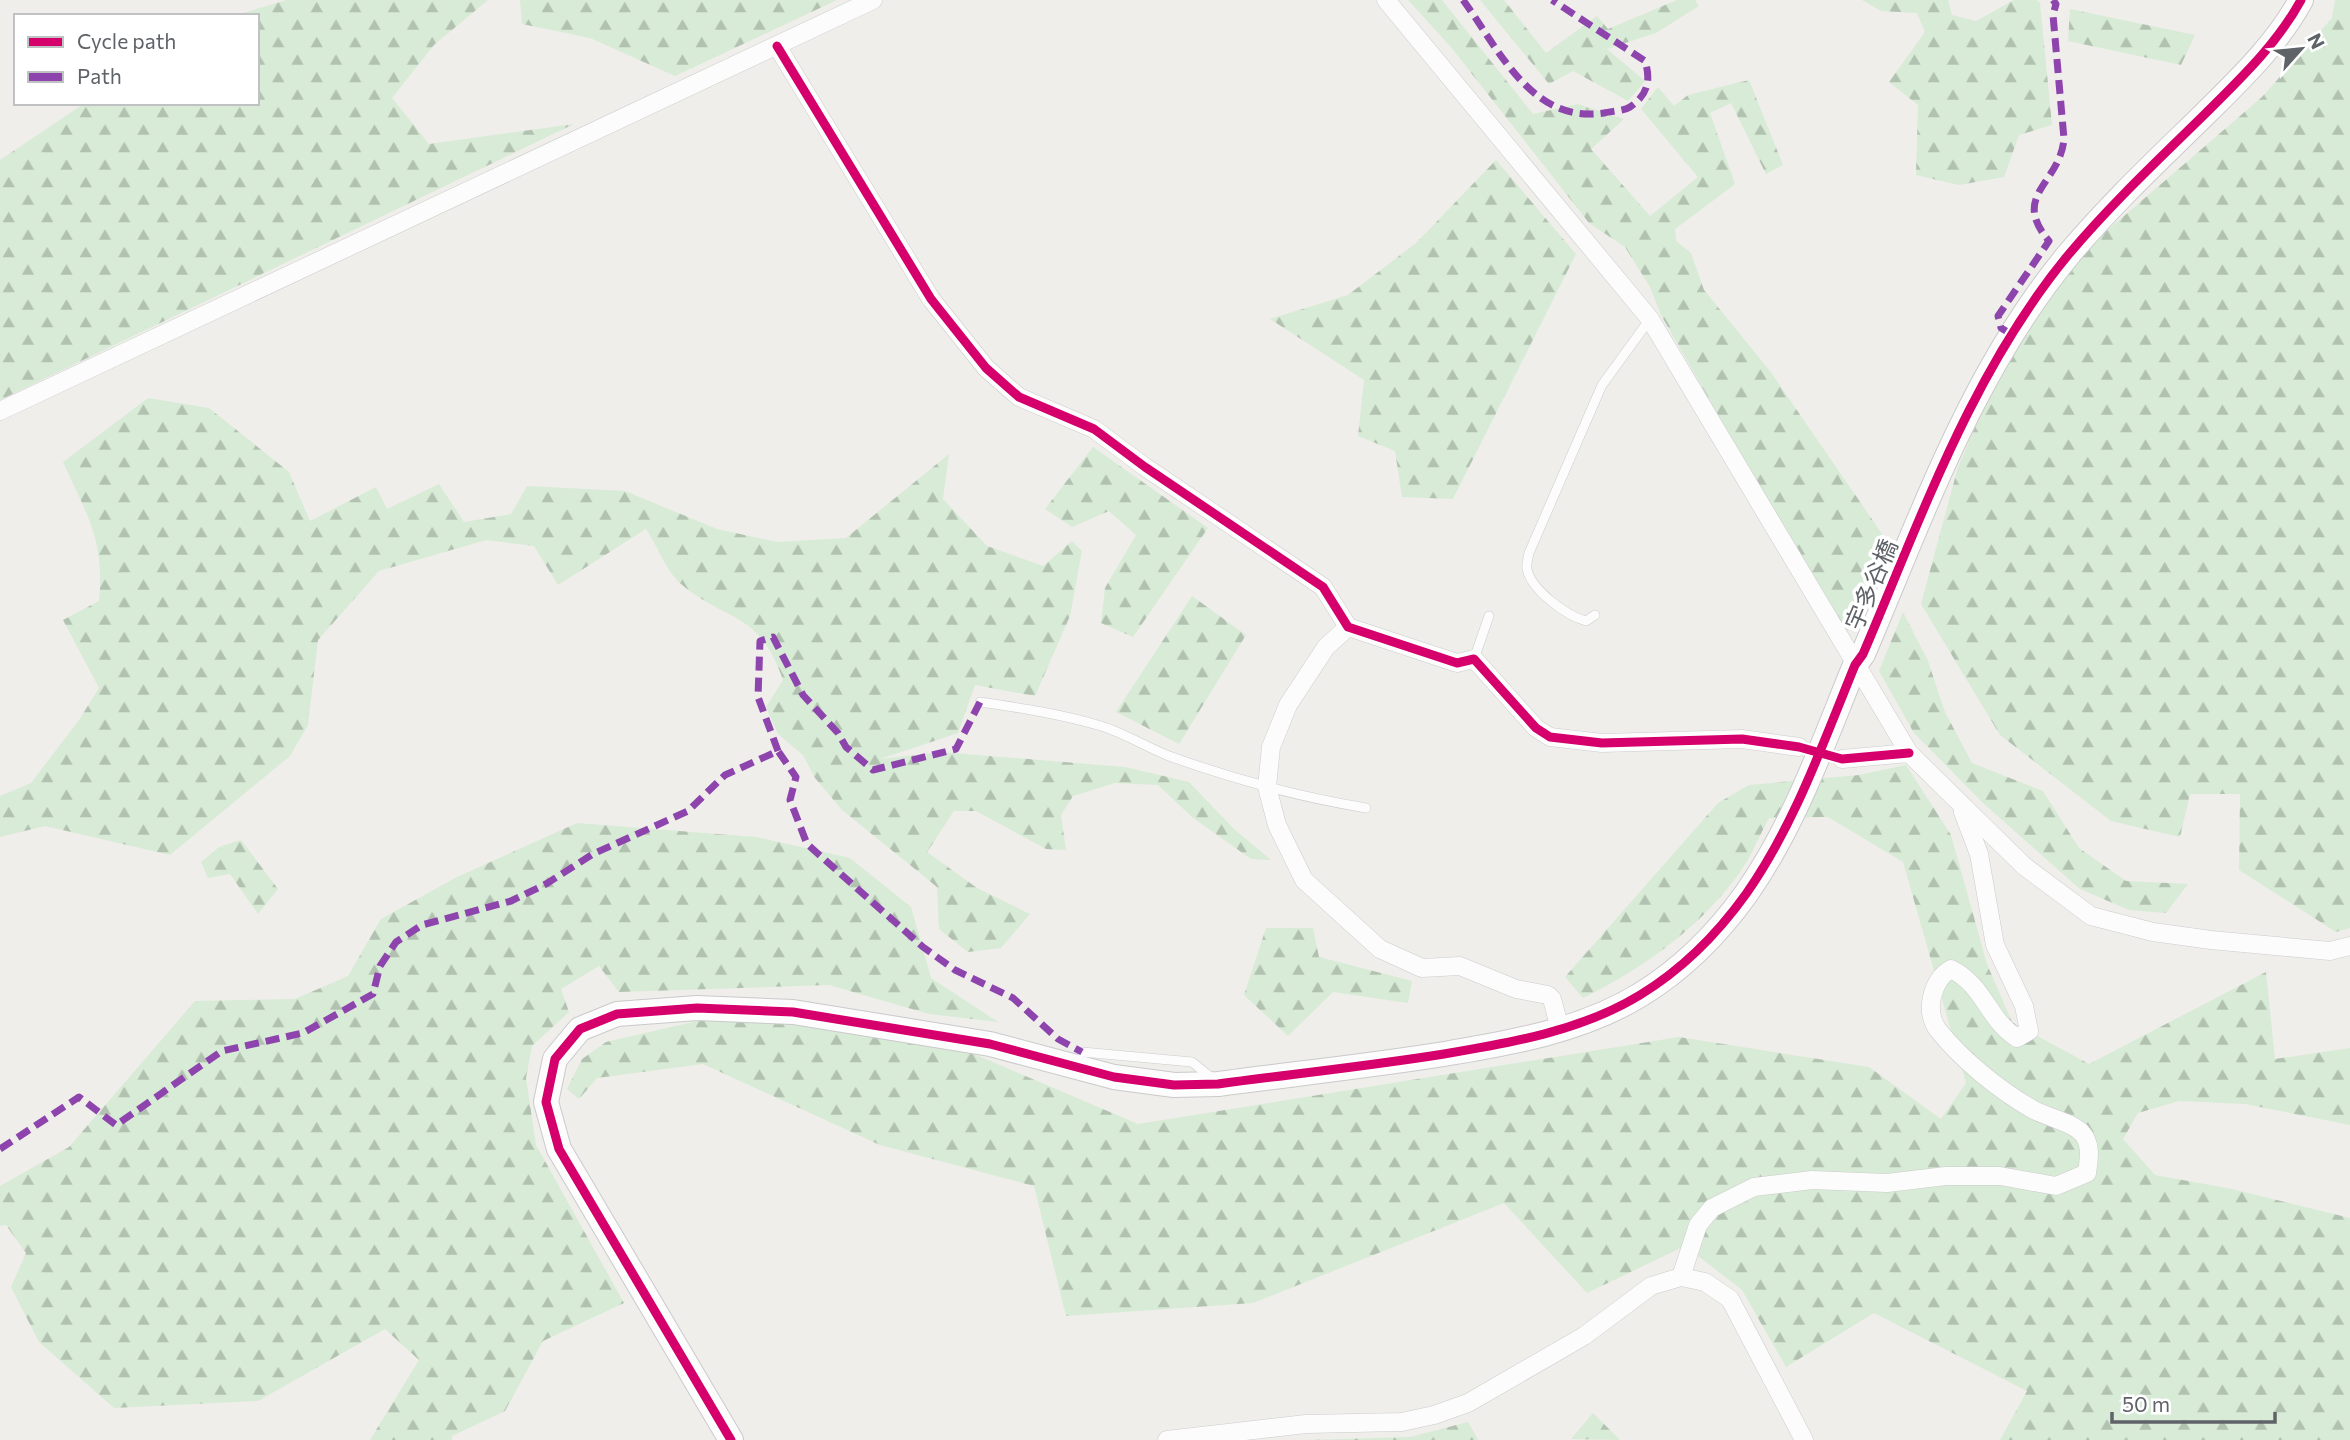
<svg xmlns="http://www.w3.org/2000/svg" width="2350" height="1440" font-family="Commissioner,'Noto Sans JP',sans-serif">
<defs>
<pattern id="forest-firs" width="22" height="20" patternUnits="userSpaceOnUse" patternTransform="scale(1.75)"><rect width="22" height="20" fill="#d8ebd6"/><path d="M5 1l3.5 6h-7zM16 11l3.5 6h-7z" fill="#b2c2b1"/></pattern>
</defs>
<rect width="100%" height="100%" fill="#efeeea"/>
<g fill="url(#forest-firs)">
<polygon points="286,0 488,0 434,45 392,98 429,144 574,124 0,400 0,160 85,103 257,103 257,16 234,16"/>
<polygon points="520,0 837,0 675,76 590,38 522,24"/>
<polygon points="1408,0 1442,0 1533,114 1578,104 1624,119 1591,149 1650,216 1698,177 1641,109 1658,87 1674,106 1688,95 1749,80 1783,165 1766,174 1731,103 1710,113 1735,184 1675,229 1676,241 1691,253 1704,290 1770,371 1889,544 1845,637 1661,315 1650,287 1625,247 1589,223 1450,46"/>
<polygon points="1480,0 1504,0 1546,53 1597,16 1608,29 1677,0 1695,0 1699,6 1656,33 1607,49 1645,81 1628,101 1573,71 1549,84"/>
<polygon points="1862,0 1948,0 1952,15 1976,21 2014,0 2037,0 2040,3 2052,125 2019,135 2004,177 1959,185 1916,175 1918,105 1889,82 1925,32 1917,13 1881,11"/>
<polygon points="2335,0 2350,0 2350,928 2336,932 2239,870 2240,794 2190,794 2180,837 2111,821 2000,735 1921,604 1958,467 2001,367 2066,266 2262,97 2332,18"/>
<polygon points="2070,9 2195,35 2181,65 2068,41"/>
<polygon points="1496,160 1576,254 1453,499 1402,497 1395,451 1358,436 1364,380 1270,319 1348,295 1416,243"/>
<path d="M148 398 209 408 289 472 310 521 376 487 387 509 439 484 464 522 511 514 527 486 625 491 717 529 777 542 846 538 949 454 943 499 987 546 1043 566 1072 541 1082 551 1070 616 1035 696 975 685 958 733 880 759 941 752 1125 767 1189 782 1234 829 1271 860 1251 859 1192 817 1158 785 1115 783 1073 796 1061 815 1066 850 1046 849 976 811H954L927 852 977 888 1030 914 1001 948 968 952 939 929 937 887 842 810 815 778 803 755 778 734 766 707 783 680C759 610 727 623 681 584 666 571 657 545 646 529L558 585 534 546 486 540 379 571 318 640 308 725 290 756 170 855 45 826 0 837V796L31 783 79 720 99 688 63 620 99 601C105 541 87 515 63 462Z"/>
<polygon points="1093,447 1208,528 1133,637 1101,623 1105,588 1136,535 1109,511 1072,527 1045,509"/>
<polygon points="1192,596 1246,635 1179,744 1116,712"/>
<polygon points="1903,612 1928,661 1945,712 1972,763 2043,791 2079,848 2126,881 2188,884 2166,913 2129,910 2080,889 1984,804 1914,733 1879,671"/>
<path d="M1906 765 1951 835 1987 964 2012 1022 2089 1064 2266 972 2275 1059 2350 1048V1125L2245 1104 2179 1101 2138 1113 2123 1139 2155 1175 2232 1189 2350 1218V1440H2000L2027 1391 1874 1313 1786 1367 1742 1290 1685 1246 1587 1293 1504 1203 1253 1303 1066 1316 1034 1186 880 1145 703 1064 597 1078 579 1099 567 1089 582 1059 606 1042 697 1021 818 1015 894 1026 981 1057 1138 1124 1679 1037 1869 1067 1941 1119 1966 1083 1903 862 1828 817 1769 818C1758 838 1749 862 1735 879 1694 932 1642 969 1583 998L1565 977 1718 803 1749 785 1859 775Z"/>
<polygon points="577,823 756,837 850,858 911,907 931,978 998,1022 929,1014 829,985 619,992 599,966 561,989 569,1012 532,1046 526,1078 536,1145 624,1303 543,1341 505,1411 452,1436 452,1440 370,1440 419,1360 385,1329 258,1401 114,1408 39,1342 11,1287 26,1253 6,1225 0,1226 0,1186 69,1147 195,1001 295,999 348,976 381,919 457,877"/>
<polygon points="241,840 278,889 258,914 230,874 208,878 201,862 219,847"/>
<polygon points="1266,928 1313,928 1319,957 1412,981 1408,1003 1333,992 1288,1036 1244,995"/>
<polygon points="1593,1413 1620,1440 1571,1439"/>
<polygon points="1468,1422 1478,1440 1306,1440 1410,1437"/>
</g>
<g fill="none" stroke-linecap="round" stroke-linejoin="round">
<g stroke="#cbcccc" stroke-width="10">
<g id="lane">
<path d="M1595 615 1586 621C1567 616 1531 590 1527 569 1526 564 1528 558 1529 553L1602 385 1650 319"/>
<polyline points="1474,659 1489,616"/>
<path d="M980 702C1021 708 1061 714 1101 726 1124 733 1146 747 1169 756 1233 779 1299 797 1366 808"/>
<polyline points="1082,1052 1192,1062 1213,1079"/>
</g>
</g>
<g stroke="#cbcccc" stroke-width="19">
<g id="street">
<polyline points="1386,0 1650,319 1909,753 2024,866 2091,916 2153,932 2211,940 2330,951 2350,946"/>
<polyline points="777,46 931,299 986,368 1019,397 1094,429 1145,467 1323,587 1348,627 1457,663 1474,659 1536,728 1550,737 1602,743 1742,739 1799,747"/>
<polyline points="0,411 873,0"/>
<polyline points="1348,627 1326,647 1288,705 1271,747 1267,787 1277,825 1304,880 1380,949 1422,968 1460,966 1516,989 1548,995 1552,999 1560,1029"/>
<polyline points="1842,759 1909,753"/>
<path d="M1681 1277 1698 1225 1712 1208 1754 1187 1812 1180 1887 1183 1946 1176H2000L2056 1186 2087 1173C2089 1159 2092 1143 2081 1132 2069 1121 2046 1117 2032 1109 1999 1090 1962 1060 1938 1030 1924 1011 1932 980 1951 969 1985 986 1988 1020 2017 1038L2029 1031 2024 1006 1995 945 1979 854 1963 812"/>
<polyline points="1167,1440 1306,1424 1402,1422 1434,1415 1468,1403 1584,1336 1651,1286 1681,1277 1705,1282 1730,1299 1804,1440"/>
</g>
</g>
<g stroke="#cacacb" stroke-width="26">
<path id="secondary" d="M731 1440 559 1149 546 1102 555 1059 580 1029 617 1014 697 1008 793 1012 990 1044 1114 1077 1174 1085 1218 1084C1293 1074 1369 1066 1444 1054 1510 1043 1581 1031 1640 995 1681 970 1718 933 1746 894 1795 824 1823 743 1855 665L1863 654C1922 516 1972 371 2069 254 2111 204 2159 159 2206 113 2241 78 2277 44 2301 0"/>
</g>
<use href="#lane" stroke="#fdfcfc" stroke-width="9"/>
<use href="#street" stroke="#fdfcfc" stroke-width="18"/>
<use href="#secondary" stroke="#fdfcfc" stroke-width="24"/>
<g stroke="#8e44ad" stroke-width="7" stroke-dasharray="14 7" stroke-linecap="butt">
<path d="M1463 0C1499 49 1531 124 1604 113 1612 111 1624 111 1630 107 1648 95 1651 80 1645 61L1552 0"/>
<path d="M2011 334 2001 328 1998 316 2049 241C2010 195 2060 184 2064 139L2053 15 2056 4 2053 0"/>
<polyline points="778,751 758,697 760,641 773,637 803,695 838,733 846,747 873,770 956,749 980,702"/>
<polyline points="0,1149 79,1097 116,1125 222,1051 303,1033 373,994 380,966 396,942 422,925 511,901 546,884 593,854 688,811 725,775 778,751 796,777 790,800 807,844 923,947 955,970 1013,998 1058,1039 1082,1052"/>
</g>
<g stroke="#fff" stroke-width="13">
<g id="cycleway">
<polyline points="777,46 931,299 986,368 1019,397 1094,429 1145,467 1323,587 1348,627 1457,663 1474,659 1536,728 1550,737 1602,743 1742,739 1799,747 1842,759 1909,753"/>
<path d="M731 1440 559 1149 546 1102 555 1059 580 1029 617 1014 697 1008 793 1012 990 1044 1114 1077 1174 1085 1218 1084C1293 1074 1369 1066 1444 1054 1510 1043 1581 1031 1640 995 1681 970 1718 933 1746 894 1795 824 1823 743 1855 665L1863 654C1922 516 1972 371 2069 254 2111 204 2159 159 2206 113 2241 78 2277 44 2301 0"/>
</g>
</g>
<use href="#cycleway" stroke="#d6006c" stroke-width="9"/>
</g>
<g text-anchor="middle" stroke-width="7" stroke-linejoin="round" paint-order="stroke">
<g font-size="24" fill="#5f6368" stroke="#fff">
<text transform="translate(1872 585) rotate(-67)" y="8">宇多谷橋</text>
</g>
</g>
<rect x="14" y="14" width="245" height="91" fill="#ffffff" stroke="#bfc1c3" stroke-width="2"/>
<rect x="28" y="37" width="35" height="10" fill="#d6006c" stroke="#bfc1c3" stroke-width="2"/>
<text x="77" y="49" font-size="21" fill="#5f6368">Cycle path</text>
<rect x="28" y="72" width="35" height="10" fill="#8e44ad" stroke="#bfc1c3" stroke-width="2"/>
<text x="77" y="84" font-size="21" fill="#5f6368">Path</text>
<g transform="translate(2301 49) rotate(63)" stroke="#ffffff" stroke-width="5" paint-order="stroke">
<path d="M0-5L12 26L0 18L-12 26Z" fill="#5f6368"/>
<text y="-10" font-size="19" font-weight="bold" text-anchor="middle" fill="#5f6368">N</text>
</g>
<path d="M2112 1412v10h163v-10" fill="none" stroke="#5f6368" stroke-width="3.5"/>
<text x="2122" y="1412" font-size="21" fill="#5f6368" stroke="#ffffff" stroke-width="5" paint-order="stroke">50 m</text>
</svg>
